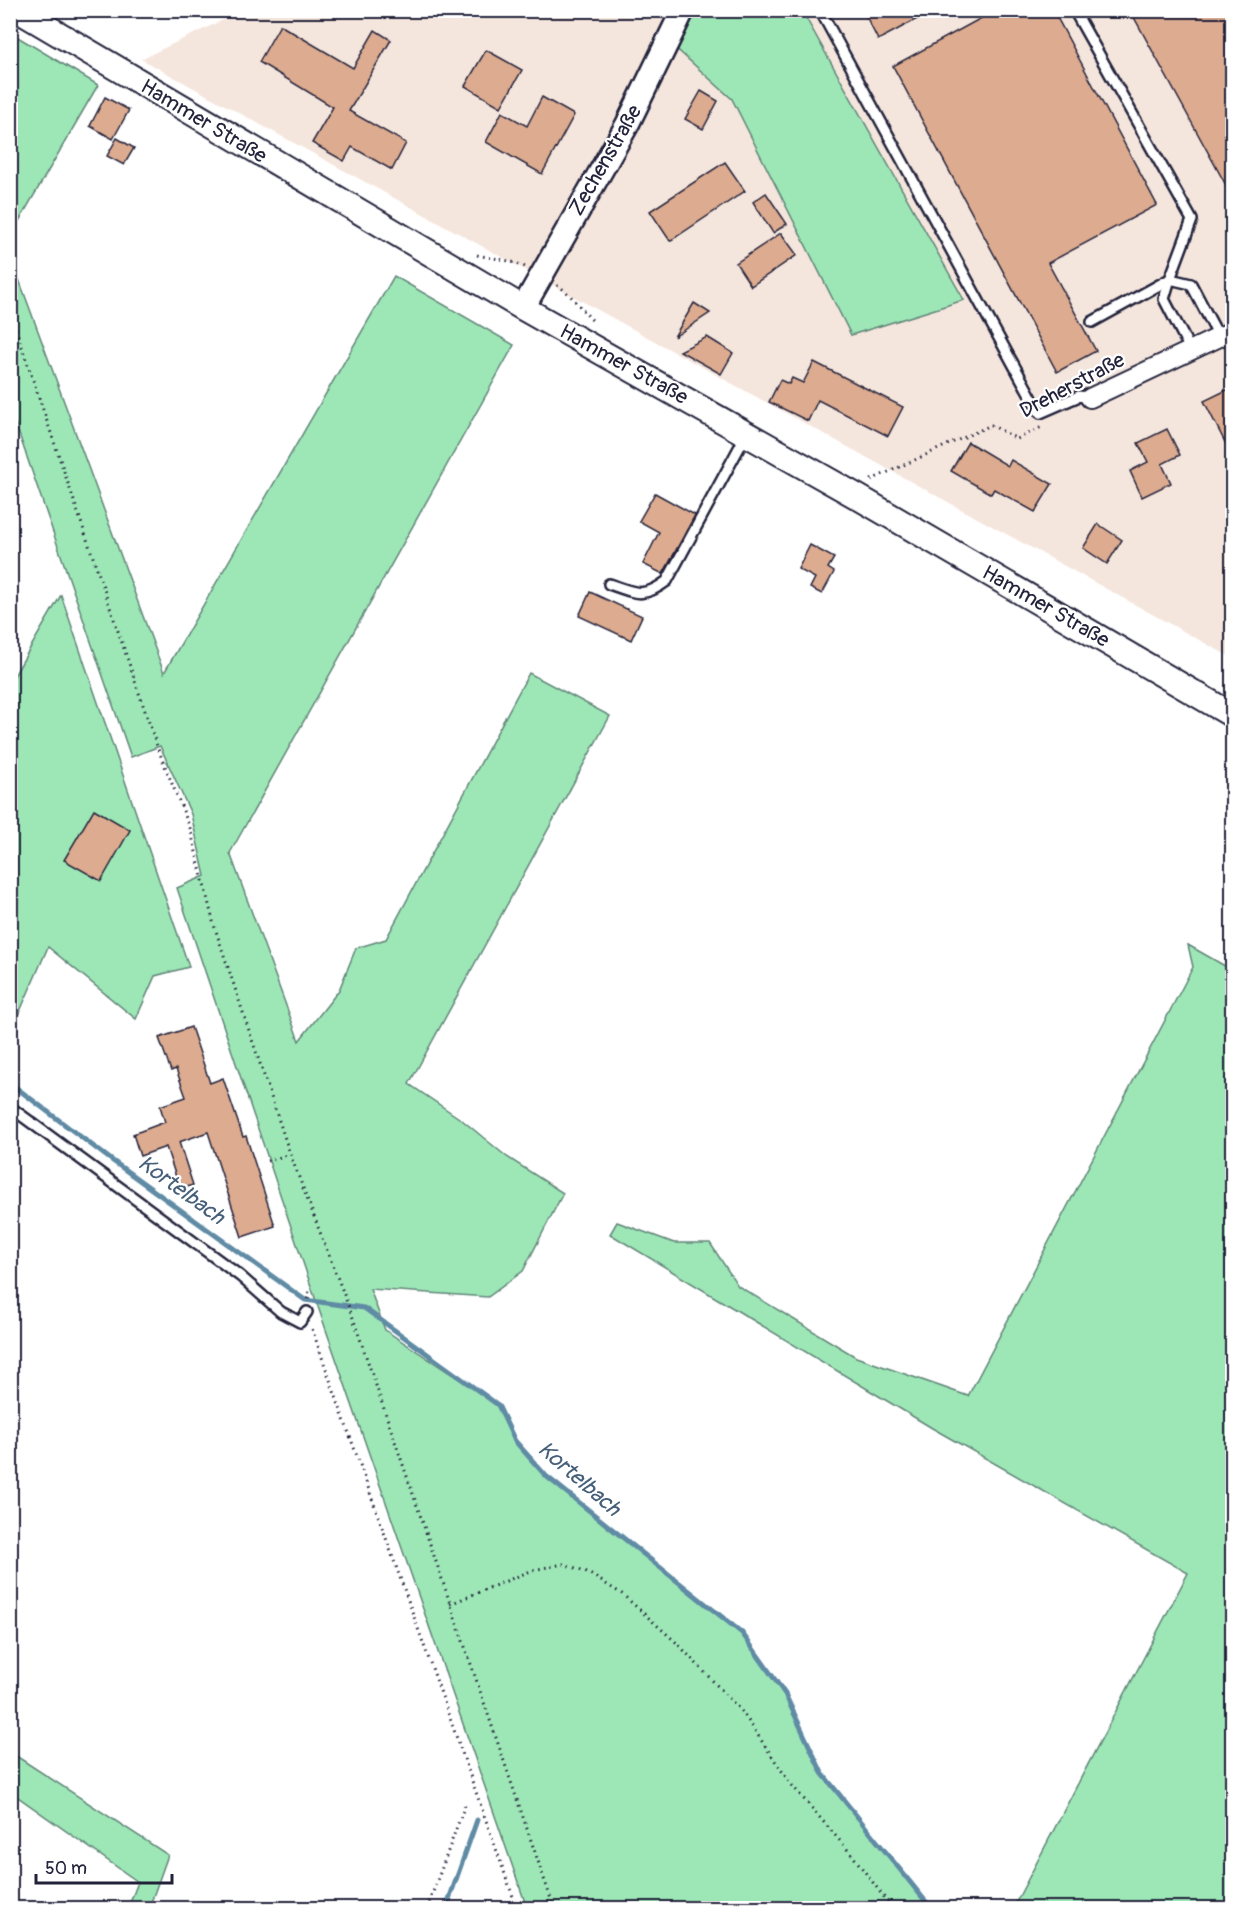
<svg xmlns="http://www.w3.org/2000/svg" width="1243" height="1919" font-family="Pangolin,sans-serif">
<rect width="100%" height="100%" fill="#fff"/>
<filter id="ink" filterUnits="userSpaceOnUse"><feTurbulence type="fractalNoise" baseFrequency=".0167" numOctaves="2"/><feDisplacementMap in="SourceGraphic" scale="12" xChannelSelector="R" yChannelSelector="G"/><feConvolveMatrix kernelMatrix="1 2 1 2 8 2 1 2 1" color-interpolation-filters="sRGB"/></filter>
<g filter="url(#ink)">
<polygon fill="#f5e6dd" points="244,10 1232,11 1232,658 141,59"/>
<g fill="#9de7b6" stroke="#608478" stroke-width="1.5">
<polygon points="683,11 802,11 964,300 851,335 732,99 669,42"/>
<polygon points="11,33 98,85 11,235"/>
<polygon points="10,255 164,673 394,276 514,345 230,853 299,1041 339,990 356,948 386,939 529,673 610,716 409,1084 462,1120 507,1157 563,1193 523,1271 488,1297 370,1289 385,1330 498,1405 515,1441 546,1476 742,1633 785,1694 822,1773 931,1908 527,1908 316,1301 177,888 205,876 191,814 160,746 131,757 11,411"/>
<polygon points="61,595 189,967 155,976 136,1019 48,947 11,1032 11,681"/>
<polygon points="1188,945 1232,970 1232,1908 1013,1908 1188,1573 932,1428 610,1234 617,1222 674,1243 710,1243 738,1286 856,1357 968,1396 1193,967"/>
<polygon points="10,1752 168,1855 149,1908 128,1908 138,1882 11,1792"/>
</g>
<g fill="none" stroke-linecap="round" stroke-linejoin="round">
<g stroke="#608ba5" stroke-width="5">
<polyline points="10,1083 110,1159 305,1300 364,1308 498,1405 515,1441 546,1476 742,1633 785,1694 822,1773 931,1908"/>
<polyline points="446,1908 477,1820"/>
</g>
</g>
<g fill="#ddab8f" stroke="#22223b" stroke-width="1.5">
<polygon points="863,10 934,10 878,40"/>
<polygon points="996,10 1053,10 1157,205 1048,263 1096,351 1057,372 893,66"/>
<polygon points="1130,10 1225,10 1233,24 1233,198"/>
<polygon points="280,25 353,68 375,30 391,40 349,111 406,143 392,170 352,147 344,161 312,143 333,107 259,62"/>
<polygon points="486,50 522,70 501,107 465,86"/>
<polygon points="701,91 718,101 703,129 685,119"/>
<polygon points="105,97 129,110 113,139 90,126"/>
<polygon points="542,97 574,115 542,174 486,142 502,112 527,126"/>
<polygon points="117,138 134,148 124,165 107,156"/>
<polygon points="725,162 745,191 670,241 650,211"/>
<polygon points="766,193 787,224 773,233 753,202"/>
<polygon points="781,233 797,255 751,286 736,263"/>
<polygon points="694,303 710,313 674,337"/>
<polygon points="707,337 733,353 721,374 680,351"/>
<polygon points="814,362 903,407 888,436 818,400 808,421 769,402 780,380 789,384 792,378 803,383"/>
<polygon points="1233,387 1233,458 1204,401"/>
<polygon points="1167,429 1180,455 1162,464 1171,483 1142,497 1130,471 1148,462 1138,443"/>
<polygon points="968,442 1008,466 1011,460 1052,484 1035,512 994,489 991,494 951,471"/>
<polygon points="655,493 695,515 663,574 643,564 659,532 639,521"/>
<polygon points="1098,524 1122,540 1107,564 1083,548"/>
<polygon points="810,545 834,558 828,568 834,572 822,594 810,588 815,578 798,569"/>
<polygon points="590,592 642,616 631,640 579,616"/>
<polygon points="94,809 130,830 101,881 64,860"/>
<polygon points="191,1027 210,1083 223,1078 243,1137 246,1136 275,1226 242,1237 208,1132 179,1142 193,1185 180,1189 166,1147 140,1156 133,1134 165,1122 160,1106 186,1097 176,1069 171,1071 159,1038"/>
</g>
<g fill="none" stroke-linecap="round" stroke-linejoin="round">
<g stroke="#22223b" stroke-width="14">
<g id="service">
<polyline points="820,10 1040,413 1079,396 1090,398"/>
<polyline points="1074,10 1192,220 1170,279 1092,322"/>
<polyline points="1191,351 1164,299 1170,279 1191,284 1219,337"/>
<path d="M609 584C636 593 643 599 667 581L746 435"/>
<polyline points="10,1107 240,1276 281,1312 300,1322 307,1312"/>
</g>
</g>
<g stroke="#22223b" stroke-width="22">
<polyline id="minor" points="1090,398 1232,331"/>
</g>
<g stroke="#22223b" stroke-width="27">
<polyline id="tertiary" points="523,308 627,125 683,10"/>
</g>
<g stroke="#22223b" stroke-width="28">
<polyline id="secondary" points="18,10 523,308 858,497 1232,715"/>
</g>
<g stroke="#22223b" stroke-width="3" stroke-dasharray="1.5 4.5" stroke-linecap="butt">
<path d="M477 255C494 259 509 259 525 267"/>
<path d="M557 285C572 294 581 310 594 322"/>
<polyline points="10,312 158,749 190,828 214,925 290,1154 353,1318 554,1908"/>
<polyline points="871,480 991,425 1017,439 1044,426"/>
<polyline points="267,1161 290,1154"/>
<polyline points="308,1299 309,1289"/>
<polyline points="312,1329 517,1908"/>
<polyline points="450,1604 533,1570 563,1564 585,1571 622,1594 677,1643 743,1713 790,1783 853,1856 892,1908"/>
<polyline points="427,1908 465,1805"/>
</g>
<use href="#service" stroke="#fff" stroke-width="9"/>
<use href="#minor" stroke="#fff" stroke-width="18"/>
<use href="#tertiary" stroke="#fff" stroke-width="22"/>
<use href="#secondary" stroke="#fff" stroke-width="24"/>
</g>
</g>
<g text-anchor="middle" stroke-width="4.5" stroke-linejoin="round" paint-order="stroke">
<g font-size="21" fill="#22223b" stroke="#fff">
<text transform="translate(204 121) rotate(31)" y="7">Hammer Straße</text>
<text transform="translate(605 160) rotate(-60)" y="7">Zechenstraße</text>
<text transform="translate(624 364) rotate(29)" y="7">Hammer Straße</text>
<text transform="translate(1072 385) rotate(-28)" y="7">Dreherstraße</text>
<text transform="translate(1046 606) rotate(30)" y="7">Hammer Straße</text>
</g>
<g font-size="22" font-style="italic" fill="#465f79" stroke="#fff">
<text transform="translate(182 1189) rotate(36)" y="8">Kortelbach</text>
<text transform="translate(580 1478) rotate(41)" y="8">Kortelbach</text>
</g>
</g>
<rect width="1243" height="1919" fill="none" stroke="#fff" stroke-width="36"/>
<rect x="18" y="18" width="1207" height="1883" fill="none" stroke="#22223b" stroke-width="2" filter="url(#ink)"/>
<path d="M36 1874v9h136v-9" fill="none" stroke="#22223b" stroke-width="3"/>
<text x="45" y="1874" font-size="18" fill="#22223b" stroke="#ffffff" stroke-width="4.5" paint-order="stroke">50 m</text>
</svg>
